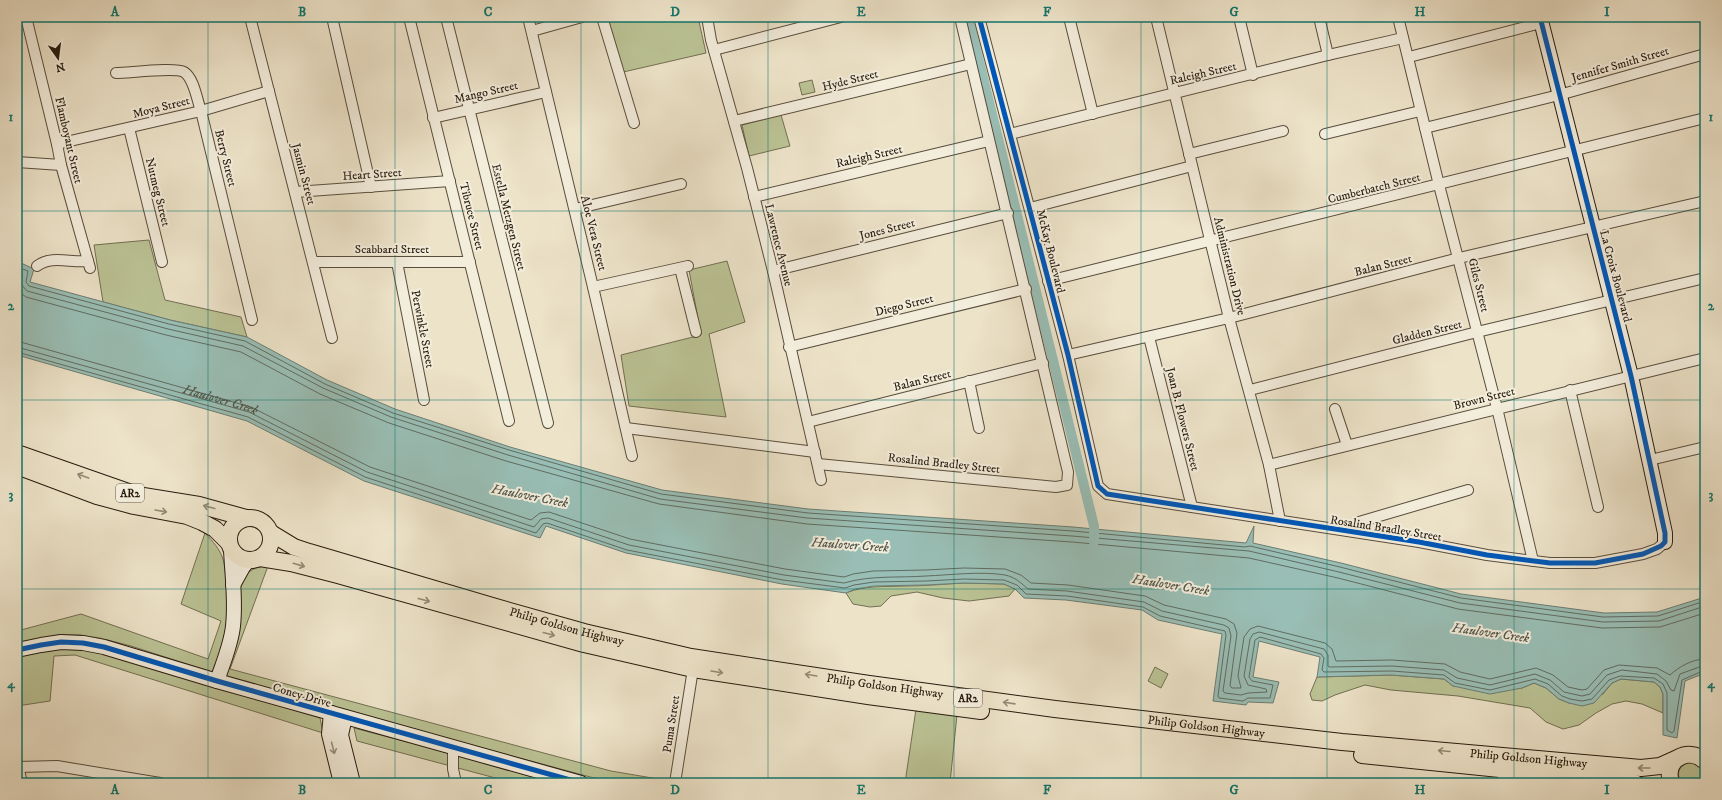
<svg xmlns="http://www.w3.org/2000/svg" width="1722" height="800" font-family="'IM FELL DW Pica',serif">
<rect width="100%" height="100%" fill="#ede3c9"/>
<filter id="stains"><feTurbulence type="fractalNoise" baseFrequency=".005" numOctaves="4"/><feColorMatrix values="0 0 0 0 .2 0 0 0 0 .09 0 0 0 0 .02 0 0 0 .5 -.17"/></filter>
<radialGradient id="worn" r=".72"><stop offset=".6" stop-color="#630" stop-opacity="0"/><stop offset="1" stop-color="#630" stop-opacity=".3"/></radialGradient>
<g fill="#bbc395" stroke="#726f52">
<polygon points="606,17 698,17 706,53 619,73"/>
<polygon points="812,80 815,92 802,95 799,83"/>
<polygon points="781,115 790,146 749,156 742,125"/>
<polygon points="149,240 165,300 241,317 247,337 170,320 103,302 94,245"/>
<polygon points="727,261 745,322 709,334 726,417 629,406 621,355 701,335 689,270"/>
<path d="M205 533C223 552 225 559 226 584L240 589C243 573 252 567 268 566L230 669 611 771 682 783H615L594 778 274 692 131 646 100 638 80 635H60L17 643V631L81 614 208 659 221 621 181 604Z"/>
<path d="M964 583 1004 584 1015 589 1009 596 969 601 943 598 917 592 891 596 881 606 870 607 853 604 846 593C865 585 885 587 905 586 925 586 944 584 964 583Z"/>
<polygon points="56,649 76,649 100,652 320,718 323,733 75,655 54,656 50,701 17,706 17,656"/>
<polygon points="1155,667 1168,674 1161,688 1148,681"/>
<polygon points="1391,675 1444,679 1453,686 1522,688 1534,683 1546,688 1559,699 1569,703 1603,694 1612,683 1621,679 1654,682 1660,687 1663,694 1663,713 1642,704 1626,701 1612,704 1596,713 1579,725 1563,729 1546,722 1530,708 1458,696 1391,690 1365,685 1335,695 1322,701 1312,700 1310,694 1317,677"/>
<polygon points="916,709 957,715 950,783 905,783"/>
<polygon points="354,728 562,783 514,783 357,741"/>
<path d="M1692 761 1703 768C1705 774 1705 778 1701 783H1682C1674 772 1681 764 1692 761Z"/>
</g>
<polygon fill="#99beb5" stroke="#6c7d72" points="21,263 34,269 30,282 170,320 247,337 327,380 395,409 510,447 662,490 808,509 1073,527 1246,543 1254,526 1253,543 1341,563 1461,594 1604,613 1657,612 1705,597 1705,673 1685,681 1677,738 1663,735 1663,694 1660,687 1654,682 1621,679 1612,683 1594,703 1582,706 1569,703 1559,699 1546,688 1534,683 1522,688 1490,694 1453,686 1444,679 1391,675 1317,677 1320,657 1259,641 1253,677 1279,682 1273,703 1248,702 1246,705 1213,701 1222,634 1158,620 1142,610 1066,600 1024,598 1015,589 1004,584 964,583 926,585 874,586 855,589 846,593 782,584 626,553 546,526 540,538 364,481 247,421 17,355 17,264"/>
<g fill="none" stroke-linecap="round" stroke-linejoin="round">
<g stroke="#606c62" stroke-width="1">
<polyline points="17,267 28,271 26,282 29,286 169,324 245,341 325,384 393,413 509,450 661,494 808,513 1073,531 1245,547 1250,546 1340,567 1461,598 1603,617 1658,616 1705,601"/>
<polyline points="17,272 22,274 21,284 27,291 168,329 243,346 323,388 391,417 508,455 660,499 807,518 1072,536 1249,551 1339,572 1460,603 1603,622 1659,621 1705,606"/>
<polyline points="17,290 26,297 166,335 241,352 320,394 389,423 506,461 659,504 807,524 1072,542 1249,558 1338,578 1458,609 1602,628 1660,627 1705,613"/>
<path id="s1" d="M17 341 251 407 370 467 531 520 540 513 549 512 630 539 785 569 844 577 853 574 873 571 926 570 964 568 1005 569 1021 575 1031 583 1068 585 1145 596 1164 605 1226 619 1234 624 1237 633 1230 686 1232 688H1241L1238 676 1244 637 1250 629 1258 626 1325 643 1332 649 1336 661 1392 660 1445 664 1460 672 1490 679 1536 668 1553 675 1568 687 1582 690 1587 689 1604 670 1619 665 1657 668 1670 675C1679 667 1692 659 1705 659"/>
<path d="M17 347 249 412 367 472 534 527 541 519 548 518 629 545 784 575 844 583C871 575 899 578 926 576 950 575 981 571 1005 575 1015 577 1021 583 1028 589L1067 591 1144 602 1162 611 1224 625 1229 628 1231 636 1223 691 1225 693 1241 695 1248 693 1267 692 1266 689 1248 685 1244 676 1250 639 1253 634 1259 632 1324 649 1328 655V666L1329 667 1392 666 1444 670 1457 678 1490 685 1535 674 1550 680 1564 692 1582 696 1590 694 1607 675 1622 670 1657 674 1666 681 1671 690 1674 691 1680 674 1705 665"/>
<polyline points="17,352 248,417 365,477 536,533 543,524 547,523 627,550 783,580 845,588 854,585 874,582 926,581 964,579 1004,580 1017,585 1026,594 1067,596 1143,607 1160,616 1225,631 1226,635 1218,696 1219,698 1243,701 1248,698 1270,698 1273,685 1252,681 1249,677 1255,640 1260,637 1321,654 1324,658 1322,670 1324,672 1392,671 1444,675 1455,683 1490,690 1535,679 1548,684 1562,696 1570,699 1582,701 1592,699 1609,680 1620,676 1654,678 1663,684 1667,693 1667,730 1672,733 1674,731 1682,680 1705,670"/>
</g>
<polyline stroke="#99beb5" stroke-width="10" points="968,17 1094,526 1094,542"/>
<g stroke="#594d3d" stroke-width="12">
<g id="street">
<polyline points="26,17 57,144 61,165 90,268"/>
<polyline points="250,17 332,338"/>
<polyline points="332,17 371,187"/>
<polyline points="409,17 509,421"/>
<polyline points="446,17 548,423"/>
<polyline points="528,17 593,287 632,456"/>
<polyline points="602,17 634,123"/>
<polyline points="707,17 711,40 747,168 773,271 821,480"/>
<polyline points="979,17 1068,355 1098,486 1107,494 1419,542 1487,555 1550,563 1595,563 1643,554 1657,549 1665,542"/>
<polyline points="1069,17 1093,114"/>
<polyline points="1156,17 1229,318 1269,465 1280,521"/>
<polyline points="1239,17 1253,75"/>
<polyline points="1319,17 1328,55"/>
<polyline points="1398,17 1439,185 1497,408 1533,561"/>
<polyline points="532,31 582,17"/>
<polyline points="714,50 841,17"/>
<polyline points="1409,57 1541,23"/>
<path d="M116 73C128 73 175 67 184 72 194 78 197 100 201 111L252 320"/>
<polyline points="433,118 546,92"/>
<polyline points="734,121 971,64"/>
<polyline points="129,128 162,262"/>
<polyline points="1425,128 1559,95 1705,54"/>
<polyline points="1010,134 1328,55 1403,38"/>
<polyline points="1325,134 1420,111"/>
<polyline points="57,144 201,111 269,91"/>
<polyline points="1189,154 1283,131"/>
<polyline points="17,162 61,165"/>
<polyline points="295,192 450,181"/>
<polyline points="754,197 989,141"/>
<polyline points="1030,208 1192,166"/>
<polyline points="575,209 681,184"/>
<polyline points="314,262 470,262"/>
<polyline points="397,262 424,400"/>
<path d="M37 266C52 255 70 263 88 261"/>
<polyline points="680,268 696,332"/>
<polyline points="773,271 1008,213"/>
<polyline points="1048,281 1705,118"/>
<polyline points="593,287 688,266"/>
<polyline points="1149,337 1192,507"/>
<polyline points="789,347 1026,289"/>
<polyline points="1068,355 1229,318 1459,258 1705,201"/>
<polyline points="969,381 979,428"/>
<polyline points="1250,390 1477,332 1705,278"/>
<polyline points="1570,390 1598,507"/>
<polyline points="1335,409 1347,445"/>
<polyline points="808,422 1043,363"/>
<polyline points="626,428 815,452"/>
<polyline points="1650,460 1705,447"/>
<polyline points="818,464 1056,487 1067,485 1068,472 960,17"/>
<polyline points="1269,465 1705,358"/>
<polyline points="1348,531 1359,522 1468,490"/>
<polyline points="453,748 453,769 456,783"/>
<polyline points="17,762 22,783"/>
<polyline points="18,767 57,766 160,783"/>
<polyline points="675,783 693,669"/>
<polyline points="1503,783 1504,768"/>
</g>
</g>
<g stroke="#281b0e" stroke-width="16">
<g id="secondary">
<polyline points="1540,17 1631,376 1665,533 1665,542"/>
<polyline points="233,585 243,567 249,560"/>
<polyline points="17,650 41,645 61,642 83,643 104,647 217,681 581,783"/>
<path d="M217 681C223 663 231 645 233 626 236 600 232 574 231 549"/>
<polyline points="331,713 329,734 341,783"/>
<polyline points="345,717 341,735 353,783"/>
</g>
</g>
<g stroke="#281b0e" stroke-width="18">
<g id="primary">
<polyline points="17,453 137,495 199,505 246,518"/>
<polyline points="17,466 97,496 134,506 187,516 202,522 215,529 229,543"/>
<circle cx="250" cy="539" r="21"/>
<path id="s2" d="M271 533 294 547 309 552 492 606 584 632 691 657 869 684 1055 709 1342 742 1641 768 1660 766 1680 757"/>
<polyline points="260,558 291,563 338,575 584,644 693,669 868,696 981,711"/>
<polyline points="1362,755 1635,783"/>
<path d="M1671 783C1664 760 1687 746 1705 761"/>
</g>
</g>
<use href="#street" stroke="#f3eddc" stroke-width="10"/>
<use href="#secondary" stroke="#f3eddc" stroke-width="14"/>
<use href="#primary" stroke="#ede3c9" stroke-width="16"/>
<g stroke="#f3eddc" stroke-width="8">
<g id="cycleway">
<polyline points="979,17 1068,355 1098,486 1107,494 1419,542 1487,555 1550,563 1595,563 1643,554 1661,546 1665,542 1665,533 1631,376 1540,17"/>
<polyline points="17,650 41,645 61,642 83,643 104,647 217,681 581,783"/>
</g>
</g>
<use href="#cycleway" stroke="#0057b8" stroke-width="5"/>
</g>
<defs><path id="oneway-shaft" d="M-6 0H5M1.5-3L5.5 0L1.5 3" fill="none" stroke-width="1.6" stroke-linecap="round" stroke-linejoin="round"/></defs>
<g stroke="#948975">
<use href="#oneway-shaft" transform="translate(83 476) rotate(-160)"/>
<use href="#oneway-shaft" transform="translate(209 507) rotate(-165)"/>
<use href="#oneway-shaft" transform="translate(161 511) rotate(10)"/>
<use href="#oneway-shaft" transform="translate(299 565) rotate(16)"/>
<use href="#oneway-shaft" transform="translate(424 600) rotate(15)"/>
<use href="#oneway-shaft" transform="translate(549 634) rotate(15)"/>
<use href="#oneway-shaft" transform="translate(717 672) rotate(9)"/>
<use href="#oneway-shaft" transform="translate(811 675) rotate(-171)"/>
<use href="#oneway-shaft" transform="translate(1009 703) rotate(-172)"/>
<use href="#oneway-shaft" transform="translate(1444 751) rotate(-175)"/>
<use href="#oneway-shaft" transform="translate(1644 768) rotate(-180)"/>
</g>
<use stroke="#988e7f" href="#oneway-shaft" transform="translate(333 748) rotate(76)"/>
<path fill="none" stroke="#0f766e" stroke-width="1" stroke-opacity="0.55" d="M208 17V783M395 17V783M581 17V783M768 17V783M954 17V783M1141 17V783M1327 17V783M1514 17V783M17 211H1705M17 400H1705M17 589H1705"/>
<g text-anchor="middle" stroke-width="4" stroke-linejoin="round" paint-order="stroke">
<g fill="#f3eddc" stroke="#655a4c" stroke-width="1">
<rect x="116" y="484" width="28" height="18" rx="3"/>
<rect x="954" y="689" width="28" height="18" rx="3"/>
</g>
<g font-size="11" font-weight="bold" fill="#281b0e">
<text x="130" y="497">AR2</text>
<text x="968" y="702">AR2</text>
</g>
<g font-size="12" fill="#281b0e" stroke="#f3eddc">
<text transform="translate(1620 64) rotate(-16)" y="4">Jennifer Smith Street</text>
<text transform="translate(1203 73) rotate(-13)" y="4">Raleigh Street</text>
<text transform="translate(850 80) rotate(-14)" y="4">Hyde Street</text>
<text transform="translate(486 92) rotate(-13)" y="4">Mango Street</text>
<text transform="translate(161 107) rotate(-14)" y="4">Moya Street</text>
<text transform="translate(69 140) rotate(77)" y="4">Flamboyant Street</text>
<text transform="translate(869 156) rotate(-13)" y="4">Raleigh Street</text>
<text transform="translate(226 158) rotate(76)" y="4">Berry Street</text>
<text transform="translate(304 174) rotate(75)" y="4">Jasmin Street</text>
<text transform="translate(372 174) rotate(-4)" y="4">Heart Street</text>
<text transform="translate(1374 188) rotate(-14)" y="4">Cumberbatch Street</text>
<text transform="translate(158 192) rotate(76)" y="4">Nutmeg Street</text>
<text transform="translate(472 216) rotate(76)" y="4">Tibruce Street</text>
<text transform="translate(509 217) rotate(76)" y="4">Estella Metzgen Street</text>
<text transform="translate(887 229) rotate(-14)" y="4">Jones Street</text>
<text transform="translate(594 233) rotate(76)" y="4">Aloe Vera Street</text>
<text transform="translate(779 245) rotate(76)" y="4">Lawrence Avenue</text>
<text x="392" y="253">Scabbard Street</text>
<text transform="translate(1051 251) rotate(76)" y="4">McKay Boulevard</text>
<text transform="translate(1383 265) rotate(-14)" y="4">Balan Street</text>
<text transform="translate(1230 266) rotate(76)" y="4">Administration Drive</text>
<text transform="translate(1616 276) rotate(75)" y="4">La Croix Boulevard</text>
<text transform="translate(1479 285) rotate(76)" y="4">Giles Street</text>
<text transform="translate(904 305) rotate(-14)" y="4">Diego Street</text>
<text transform="translate(423 329) rotate(79)" y="4">Perwinkle Street</text>
<text transform="translate(1427 332) rotate(-14)" y="4">Gladden Street</text>
<text transform="translate(922 380) rotate(-14)" y="4">Balan Street</text>
<text transform="translate(1484 398) rotate(-14)" y="4">Brown Street</text>
<text transform="translate(1183 419) rotate(76)" y="4">Joan B. Flowers Street</text>
<text transform="translate(944 463) rotate(6)" y="4">Rosalind Bradley Street</text>
<text transform="translate(1386 528) rotate(9)" y="4">Rosalind Bradley Street</text>
<text dy="4" stroke="none"><textPath href="#s2" startOffset="311">Philip Goldson Highway</textPath></text>
<text dy="4" stroke="none"><textPath href="#s2" startOffset="635">Philip Goldson Highway</textPath></text>
<text transform="translate(302 695) rotate(16)" y="4">Coney Drive</text>
<text transform="translate(671 724) rotate(-81)" y="4">Puma Street</text>
<text dy="4" stroke="none"><textPath href="#s2" startOffset="959">Philip Goldson Highway</textPath></text>
<text dy="4" stroke="none"><textPath href="#s2" startOffset="1283">Philip Goldson Highway</textPath></text>
</g>
<g font-size="13" font-style="italic" fill="#505448" stroke="#f3eddc">
<text dy="5" stroke="none"><textPath href="#s1" startOffset="212">Haulover Creek</textPath></text>
<text transform="translate(530 495) rotate(11)" y="5">Haulover Creek</text>
<text transform="translate(850 544) rotate(4)" y="5">Haulover Creek</text>
<text transform="translate(1171 584) rotate(9)" y="5">Haulover Creek</text>
<text transform="translate(1491 632) rotate(8)" y="5">Haulover Creek</text>
</g>
</g>
<rect width="1722" height="800" fill="none" stroke="#ede3c9" stroke-width="44"/>
<g transform="translate(58 58) rotate(166)" stroke="#f3eddc" stroke-width="3" paint-order="stroke">
<path d="M0-3L7 15L0 10L-7 15Z" fill="#281b0e"/>
<text y="-6" font-size="11" font-weight="bold" text-anchor="middle" fill="#281b0e">N</text>
</g>
<rect x="22" y="22" width="1678" height="756" fill="none" stroke="#0f766e" stroke-width="1.5"/>
<g font-size="13" text-anchor="middle" font-weight="bold" fill="#0f766e">
<text x="115" y="16">A</text>
<text x="302" y="16">B</text>
<text x="488" y="16">C</text>
<text x="675" y="16">D</text>
<text x="861" y="16">E</text>
<text x="1047" y="16">F</text>
<text x="1234" y="16">G</text>
<text x="1420" y="16">H</text>
<text x="1607" y="16">I</text>
<text x="11" y="121">1</text>
<text x="1711" y="121">1</text>
<text x="11" y="310">2</text>
<text x="1711" y="310">2</text>
<text x="11" y="499">3</text>
<text x="1711" y="499">3</text>
<text x="11" y="688">4</text>
<text x="1711" y="688">4</text>
<text x="115" y="794">A</text>
<text x="302" y="794">B</text>
<text x="488" y="794">C</text>
<text x="675" y="794">D</text>
<text x="861" y="794">E</text>
<text x="1047" y="794">F</text>
<text x="1234" y="794">G</text>
<text x="1420" y="794">H</text>
<text x="1607" y="794">I</text>
</g>
<rect width="100%" height="100%" filter="url(#stains)"/>
<rect width="100%" height="100%" fill="url(#worn)"/>
</svg>
